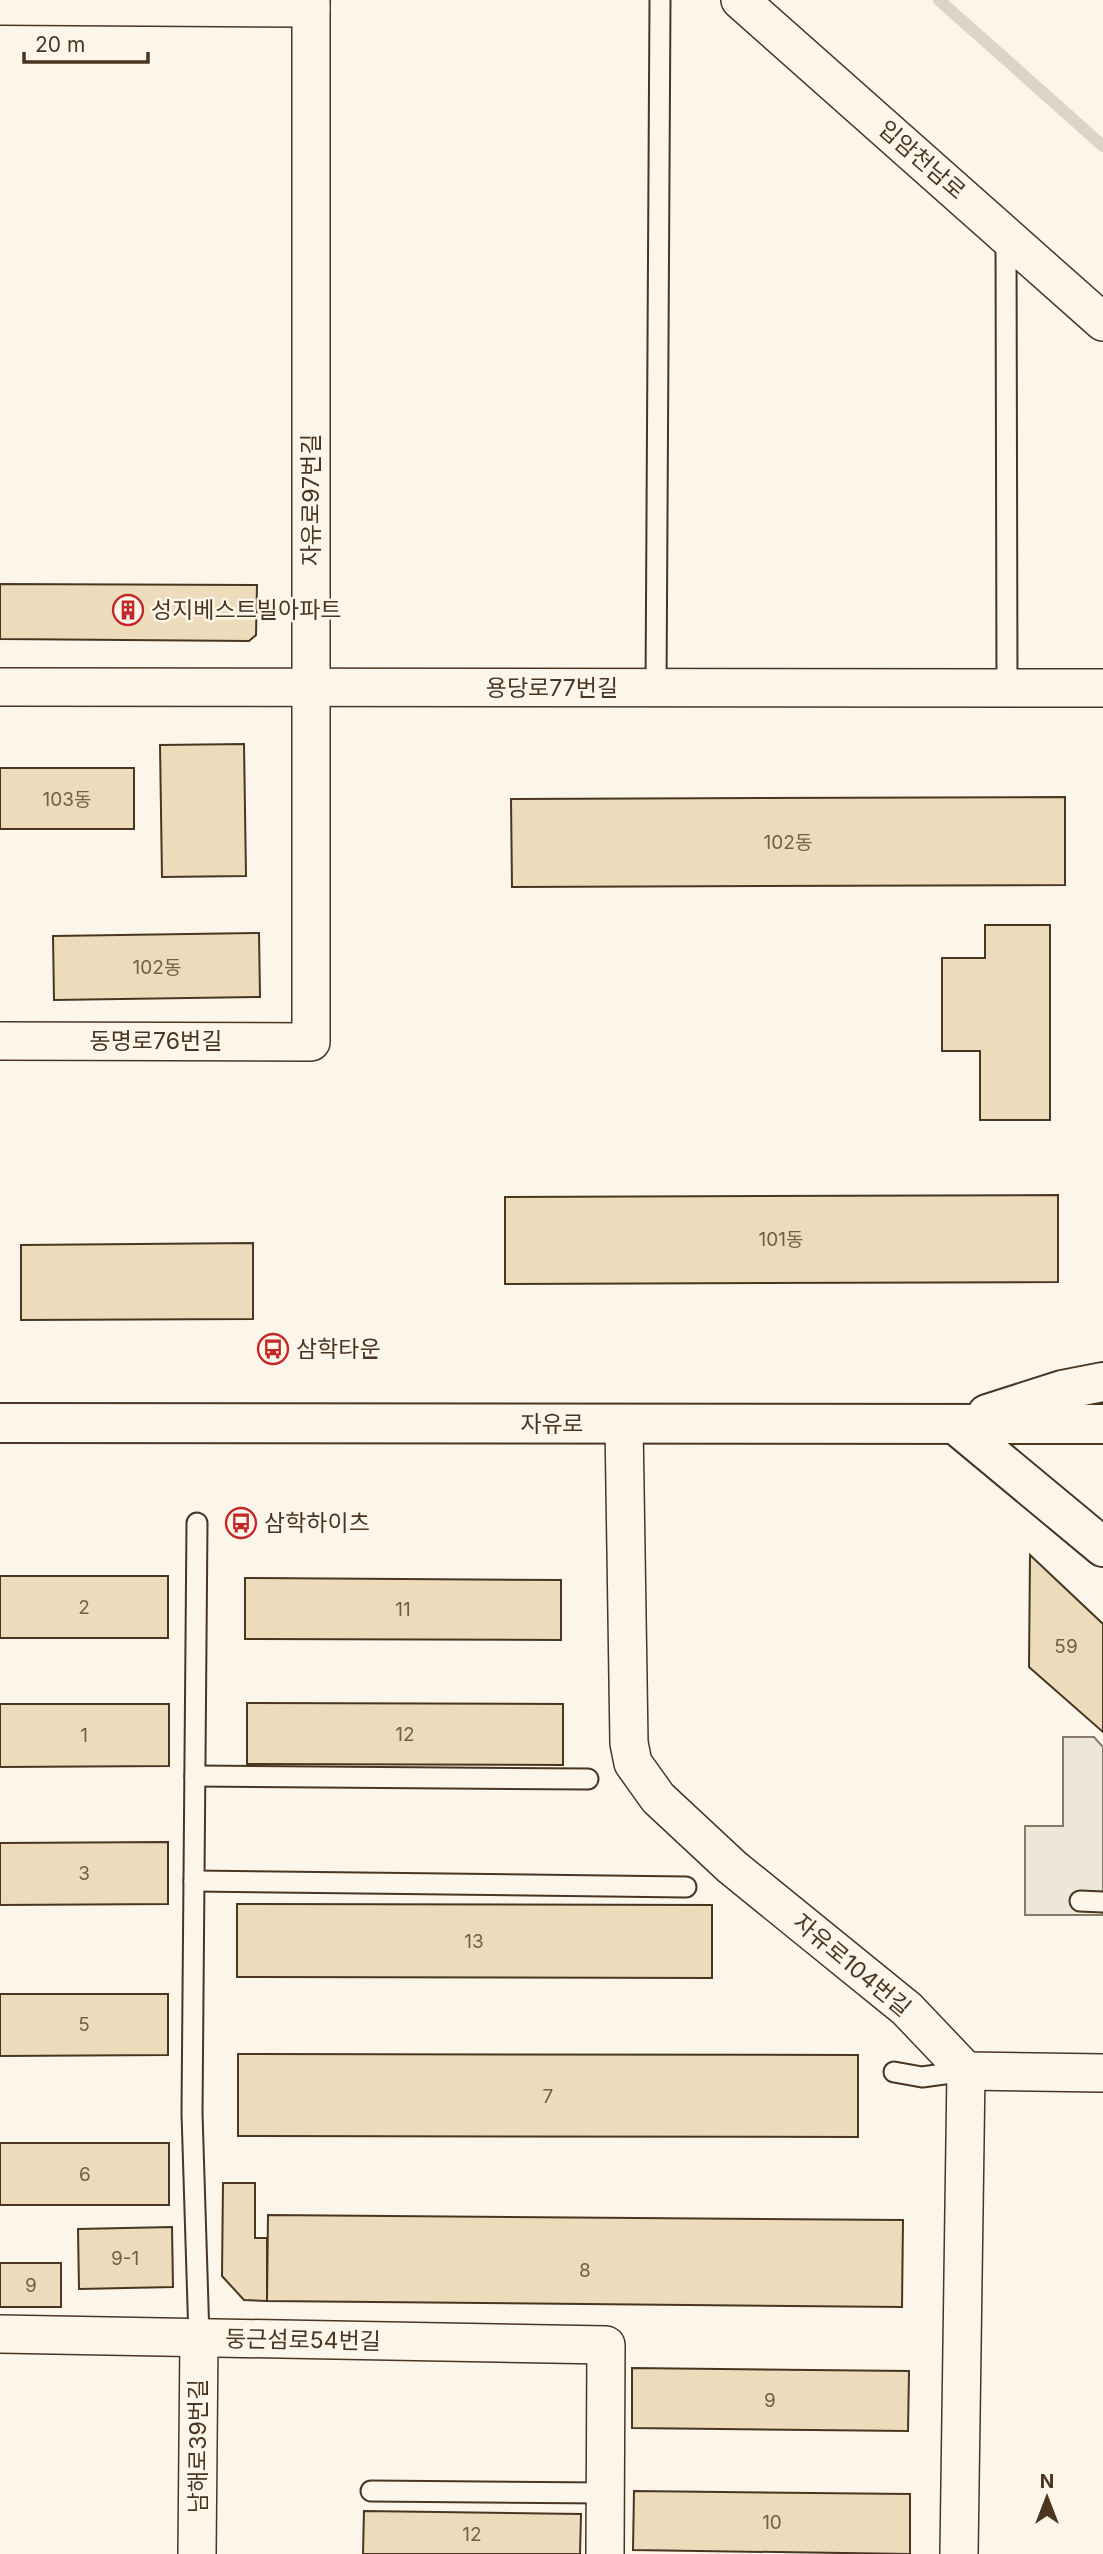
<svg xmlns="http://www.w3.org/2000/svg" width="1103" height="2554" font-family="Inter,'Noto Sans KR',sans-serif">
<rect width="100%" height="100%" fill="#fbf6e9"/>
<polygon fill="#ede7d9" stroke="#887966" stroke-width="2" points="1063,1737 1094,1737 1103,1747 1103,1915 1025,1915 1025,1826 1063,1826"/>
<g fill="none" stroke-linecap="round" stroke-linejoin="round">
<polyline stroke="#dcd4c6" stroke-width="12" points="939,0 1103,146"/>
</g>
<g fill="#ecdcbc" stroke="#4a3520" stroke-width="2">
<polygon points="0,584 257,585 256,635 249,641 0,639"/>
<polygon points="244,744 246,876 162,877 160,745"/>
<rect x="0" y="768" width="134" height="61"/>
<polygon points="1065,797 1065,885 512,887 511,799"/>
<polygon points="985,925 1050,925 1050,1120 980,1120 980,1051 942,1051 942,958 985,958"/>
<polygon points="259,933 260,997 54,1000 53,936"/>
<polygon points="1058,1195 1058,1282 505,1284 505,1197"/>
<polygon points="253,1243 253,1319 21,1320 21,1245"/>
<polygon points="1030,1555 1103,1624 1103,1732 1029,1667"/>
<rect x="0" y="1576" width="168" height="62"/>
<polygon points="245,1578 561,1580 561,1640 245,1639"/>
<polygon points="247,1703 563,1704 563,1765 247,1764"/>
<polygon points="0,1704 169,1704 169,1766 0,1767"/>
<polygon points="168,1842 168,1904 0,1905 0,1843"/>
<polygon points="237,1904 712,1905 712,1978 237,1977"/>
<polygon points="0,1994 168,1994 168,2055 0,2056"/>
<polygon points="238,2054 858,2055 858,2137 238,2136"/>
<rect x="0" y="2143" width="169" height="62"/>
<polygon points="223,2183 255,2183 255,2238 267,2238 267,2301 244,2300 222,2276"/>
<polygon points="268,2215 903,2220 902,2307 267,2301"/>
<polygon points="172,2227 173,2287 79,2289 78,2229"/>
<rect x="0" y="2263" width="61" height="44"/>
<polygon points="632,2368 909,2371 908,2431 632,2428"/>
<polygon points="634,2491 910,2494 910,2554 633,2550"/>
<polygon points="364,2511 581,2514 580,2554 363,2554"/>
</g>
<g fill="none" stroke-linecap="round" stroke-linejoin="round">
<g stroke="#4a3520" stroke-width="23">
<g id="lane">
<polyline points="1006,235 1007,689"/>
<polyline points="656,689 660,0"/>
<polyline points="197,1523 192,2113 199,2338"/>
<polyline points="195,1776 588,1779"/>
<polyline points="194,1881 686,1887"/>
<polyline points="1080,1901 1103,1902"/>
<polyline points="894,2072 922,2077 966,2071"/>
<polyline points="371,2491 605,2493"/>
</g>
</g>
<g stroke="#4a3520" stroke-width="40">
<g id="street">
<polyline points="740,0 1103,322"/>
<polyline points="0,6 311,8"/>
<polyline points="0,687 1103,688"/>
<polyline points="0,1041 311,1042 311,0"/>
<polyline points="624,1424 629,1743 633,1763 658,1798 732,1867 907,2009 966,2071 959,2554"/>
<polyline points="966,2071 1103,2073"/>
<polyline points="0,2334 606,2345 605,2554"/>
<polyline points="197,2554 199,2338"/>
</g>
</g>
<g stroke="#4a3520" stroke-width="42">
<g id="secondary">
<polyline points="987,1414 1062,1390 1103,1382"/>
<polyline points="0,1423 1103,1424"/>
<polyline points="955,1424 1103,1547"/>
</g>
</g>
<use href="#lane" stroke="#fbf6e9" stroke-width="19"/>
<use href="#street" stroke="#fbf6e9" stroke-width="37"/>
<use href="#secondary" stroke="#fbf6e9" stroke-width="38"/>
</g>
<defs>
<g id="building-ring" transform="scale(1.575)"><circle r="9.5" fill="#fbf6e9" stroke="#c62828" stroke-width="1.5"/><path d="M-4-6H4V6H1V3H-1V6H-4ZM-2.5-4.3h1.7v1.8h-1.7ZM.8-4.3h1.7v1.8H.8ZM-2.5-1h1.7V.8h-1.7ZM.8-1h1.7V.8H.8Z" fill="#c62828"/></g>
<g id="bus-ring" transform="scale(1.575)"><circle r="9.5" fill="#fbf6e9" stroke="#c62828" stroke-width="1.5"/><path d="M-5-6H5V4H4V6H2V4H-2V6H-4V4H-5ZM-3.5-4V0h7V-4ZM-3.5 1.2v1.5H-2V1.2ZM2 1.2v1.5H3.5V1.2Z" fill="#c62828"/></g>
</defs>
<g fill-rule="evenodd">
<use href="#building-ring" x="128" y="610"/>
<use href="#bus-ring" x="273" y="1349"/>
<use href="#bus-ring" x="241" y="1523"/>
</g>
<g text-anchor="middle" stroke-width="5" stroke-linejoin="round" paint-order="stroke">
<g font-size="19" fill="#725f47">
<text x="67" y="806">103동</text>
<text x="788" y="849">102동</text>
<text x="157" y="974">102동</text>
<text x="781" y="1246">101동</text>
<text x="84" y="1614">2</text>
<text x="403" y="1616">11</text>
<text x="1066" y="1653">59</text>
<text x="405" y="1741">12</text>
<text x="84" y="1742">1</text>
<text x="84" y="1880">3</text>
<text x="474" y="1948">13</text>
<text x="84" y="2031">5</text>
<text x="548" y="2103">7</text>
<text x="85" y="2181">6</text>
<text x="125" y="2265">9-1</text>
<text x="585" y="2277">8</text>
<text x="31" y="2292">9</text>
<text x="770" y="2407">9</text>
<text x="772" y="2529">10</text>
<text x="472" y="2541">12</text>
</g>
<g font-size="23" fill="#4a3520" stroke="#fbf6e9">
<text transform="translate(922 160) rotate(41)" y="8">입암천남로</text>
<text transform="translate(311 500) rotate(-90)" y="8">자유로97번길</text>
<text x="552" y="696">용당로77번길</text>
<text x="156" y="1049">동명로76번길</text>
<text x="552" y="1432">자유로</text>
<text transform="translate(852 1965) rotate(40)" y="8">자유로104번길</text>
<text transform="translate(303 2340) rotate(1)" y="8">둥근섬로54번길</text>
<text transform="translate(198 2446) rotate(-90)" y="8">남해로39번길</text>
</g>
<g font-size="23" fill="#4a3520" stroke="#fbf6e9" text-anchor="start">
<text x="151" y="618">성지베스트빌아파트</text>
<text x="296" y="1357">삼학타운</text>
<text x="264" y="1531">삼학하이츠</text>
</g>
</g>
<g transform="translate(1047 2498)" stroke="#fbf6e9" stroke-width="5" paint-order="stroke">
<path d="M0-5L12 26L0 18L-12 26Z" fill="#4a3520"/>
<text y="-10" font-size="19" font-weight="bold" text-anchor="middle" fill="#4a3520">N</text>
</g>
<path d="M24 52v10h124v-10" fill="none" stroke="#4a3520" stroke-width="3.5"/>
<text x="35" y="52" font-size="21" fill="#4a3520" stroke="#fbf6e9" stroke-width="5" paint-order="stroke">20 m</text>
</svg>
